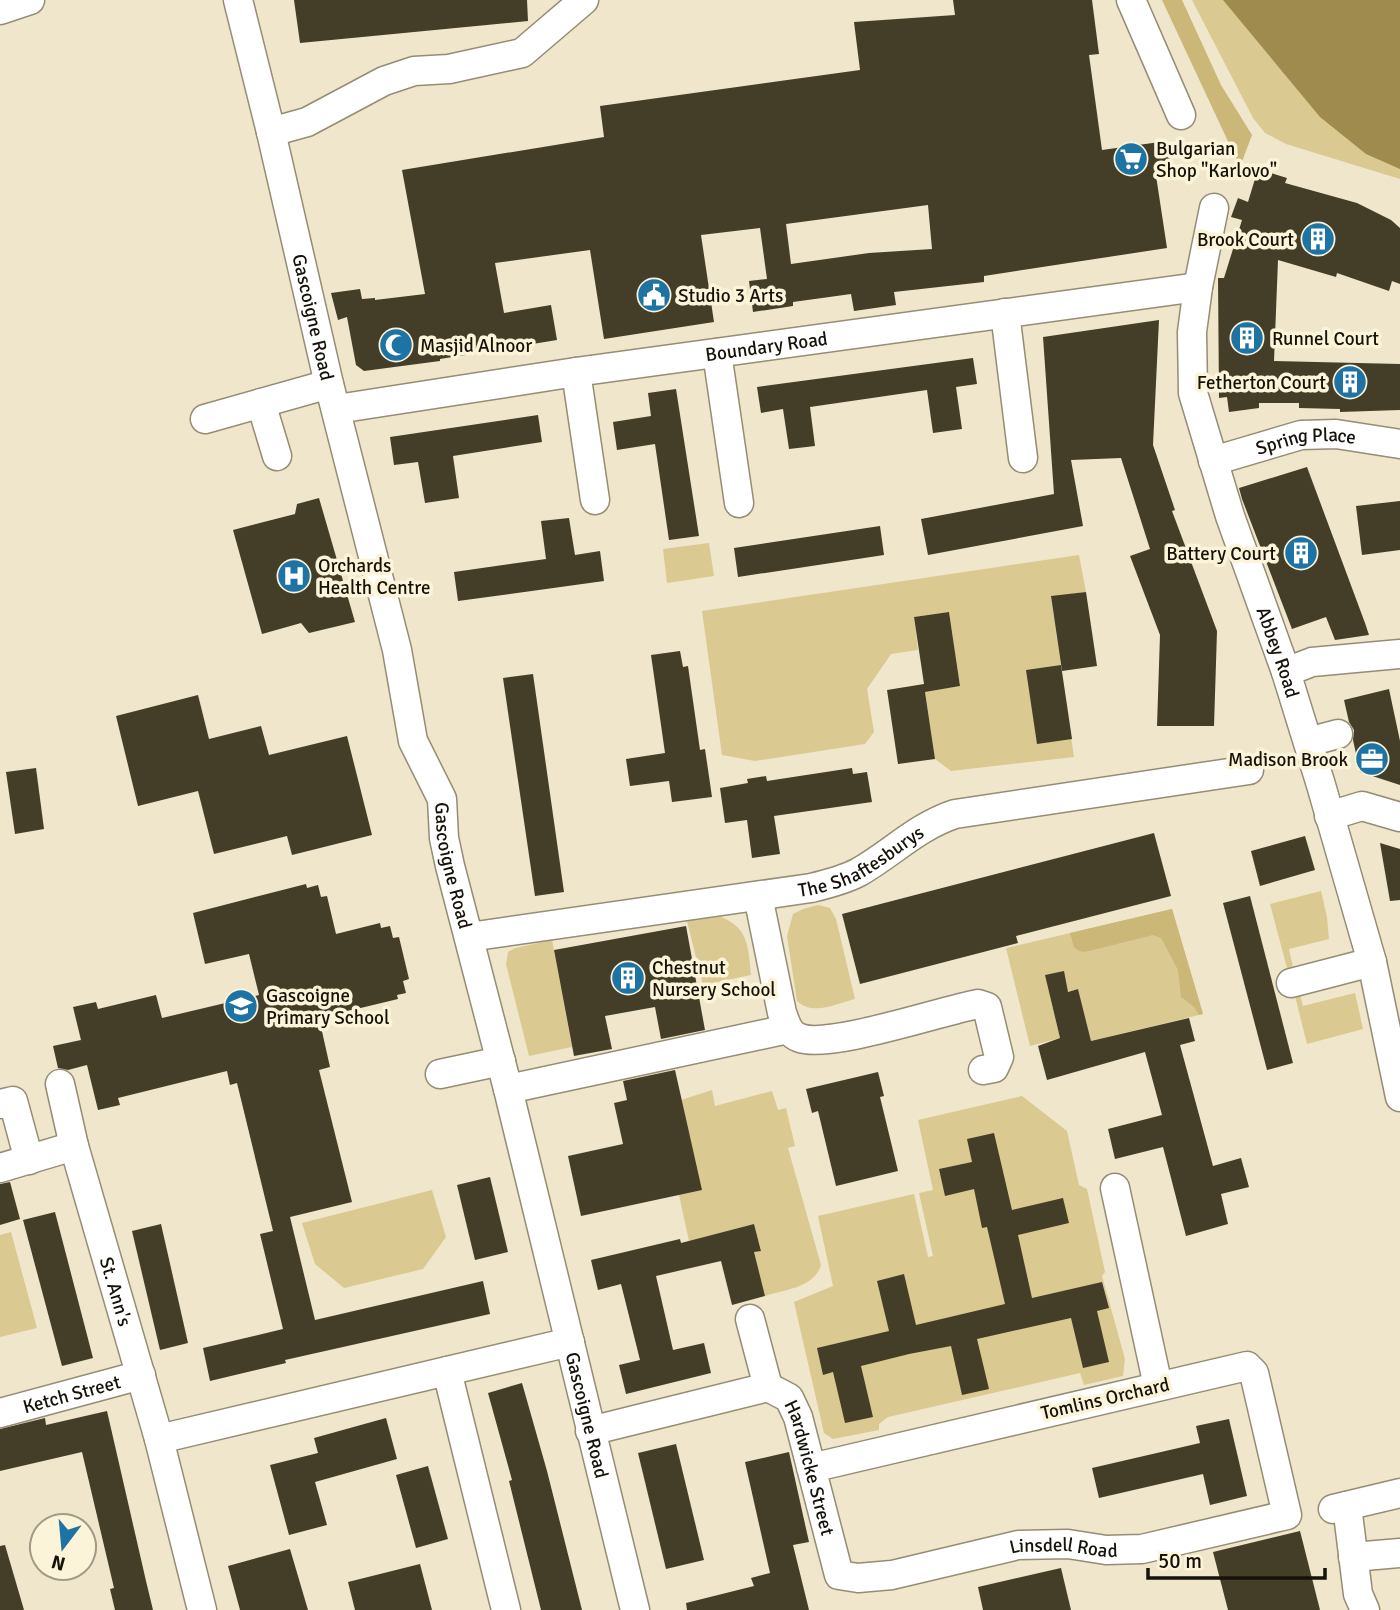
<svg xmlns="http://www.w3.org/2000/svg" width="1400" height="1610" font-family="Signika,sans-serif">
<rect width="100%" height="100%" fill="#efe6cc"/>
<g fill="#dbc992">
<polygon points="1192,0 1334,0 1400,53 1400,179 1286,144 1265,133 1253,118"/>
<polygon points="709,543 714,576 667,583 663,549"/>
<polygon points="1079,555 1086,592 1051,597 1074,757 951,771 935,759 925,692 960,686 949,612 914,617 918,650 891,654 867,689 874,732 865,744 755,761 722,755 702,611"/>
<polygon points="1321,891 1327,917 1329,939 1289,949 1293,967 1287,968 1270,904"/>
<path d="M818 905 830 908 836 919 855 999C836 1004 813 1016 797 1001L787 936 793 914 803 909Z"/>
<polygon points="1172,909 1203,1014 1091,1041 1078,989 1050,996 1060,1038 1030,1046 1006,948"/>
<path d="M710 913C747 924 748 940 751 975L703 985 687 921Z"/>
<polygon points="552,940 572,1047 529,1056 506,964 508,952 515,948"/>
<polygon points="1299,990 1303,1006 1355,993 1363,1029 1307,1044 1294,992"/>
<path d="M712 1090 715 1106 772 1091 778 1110 786 1108 795 1146 788 1148 821 1265C814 1288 786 1289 765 1296L753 1252 761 1250 754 1224 689 1241 679 1195 681 1100Z"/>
<polygon points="1022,1096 1067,1131 1079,1185 1087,1189 1105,1272 1102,1276 1125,1359 1123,1376 1084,1385 1080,1373 888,1417 879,1424 879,1430 833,1439 824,1433 794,1302 833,1286 818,1216 914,1194 928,1257 933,1256 919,1193 933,1190 918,1120"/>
<polygon points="432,1190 446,1237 423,1269 344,1288 315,1264 302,1223"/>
<polygon points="11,1232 37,1328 0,1337 0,1235"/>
</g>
<g fill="#cbb778">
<polygon points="1162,0 1182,0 1221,85 1252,135 1240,167"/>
<polygon points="1172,909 1203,1014 1199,1015 1194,1007 1181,997 1178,970 1161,938 1153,935 1085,952 1079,951 1074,947 1070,933"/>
</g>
<polygon fill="#9f8b4d" points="1223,0 1400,0 1400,169 1366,154 1320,117"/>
<g fill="#443d28" fill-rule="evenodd">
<polygon points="294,0 527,0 528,21 300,43"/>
<path d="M953 0H1092L1099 54 1089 55 1102 150 1167 141 1171 167 1155 169 1167 248 984 276V282L894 292 896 305 854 311 851 294 793 302V306L753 312 749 281 767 279 760 228 701 235 714 322 604 339 590 250 495 263 504 313 551 305 557 340 440 359V361L364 371 356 365 347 317 338 320 331 293 360 289 362 299 375 298V300L425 294 402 170 604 137 600 106 860 70 854 22 955 15ZM928 205 932 249 869 253 791 264 786 224Z"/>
<polygon points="1258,169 1287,178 1285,183 1357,203 1391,220 1400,228 1400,284 1392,281 1389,291 1337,273 1336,277 1278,260 1274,361 1400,364 1400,410 1340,412 1340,409 1299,408 1299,403 1259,403 1259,408 1229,412 1227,397 1219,398 1218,278 1224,278 1242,220 1231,217 1238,198 1248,202"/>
<polygon points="1159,320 1153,445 1175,510 1172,511 1217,631 1214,726 1157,726 1160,635 1130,556 1150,549 1121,458 1071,460 1083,526 928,555 921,519 1054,494 1043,337"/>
<polygon points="973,358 977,384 956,387 962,429 933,433 927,390 810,407 815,446 789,449 783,409 761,413 757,387"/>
<polygon points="676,389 699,536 669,540 655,444 617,450 613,422 651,416 648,393"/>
<polygon points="538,415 542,442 453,456 459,498 425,503 418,462 394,465 390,437"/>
<polygon points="1307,467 1365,623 1369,635 1335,640 1326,617 1292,629 1242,499 1239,488"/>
<polygon points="319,498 355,622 309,633 301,623 262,634 233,530 295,514 297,504"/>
<polygon points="1400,501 1400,550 1362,555 1356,506"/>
<polygon points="569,518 575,555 600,551 604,581 458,601 454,572 546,559 541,521"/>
<polygon points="880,526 884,555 738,577 734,548"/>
<polygon points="1086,592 1097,666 1062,671 1051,596"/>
<polygon points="949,612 960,686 925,692 935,759 898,764 887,690 924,684 914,617"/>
<polygon points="680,651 683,667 688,666 700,750 705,749 712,797 672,802 669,781 630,786 626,759 665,753 651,655"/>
<polygon points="1061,665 1072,739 1037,744 1026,670"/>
<polygon points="533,674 564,892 535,896 503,678"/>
<polygon points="1389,689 1400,741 1400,785 1360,772 1353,740 1354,730 1349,722 1344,700"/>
<polygon points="198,695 209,739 261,726 269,755 347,736 372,835 292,855 287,836 214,854 198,791 138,806 116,716"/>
<polygon points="36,768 44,829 15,834 6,772"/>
<polygon points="852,768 853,774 867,772 872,802 774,816 780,854 752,858 747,820 725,823 720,788 748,783 747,779 766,776 767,781"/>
<polygon points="1154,833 1171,896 1016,936 1018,943 860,984 842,914"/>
<polygon points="1305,836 1315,870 1260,886 1251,851"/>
<polygon points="1380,843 1400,849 1400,900 1390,901"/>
<polygon points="306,884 307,888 318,885 321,897 327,896 336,934 380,923 381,928 390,926 393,938 399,937 409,979 403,981 406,993 397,995 398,999 319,1018 330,1067 319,1070 352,1202 290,1217 315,1320 483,1281 490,1314 285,1360 286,1363 210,1381 203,1348 283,1329 260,1234 273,1231 237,1083 230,1085 227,1071 118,1098 120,1105 98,1110 87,1065 68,1070 58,1068 53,1046 81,1040 73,1007 96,1002 98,1009 156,995 162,1018 259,995 249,954 205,964 193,913"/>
<polygon points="1250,896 1293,1063 1267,1070 1223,903"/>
<polygon points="686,926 705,1030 661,1039 655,1007 605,1016 612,1049 574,1056 554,950"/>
<polygon points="1064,971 1068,992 1078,989 1091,1041 1189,1018 1195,1041 1180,1045 1213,1166 1241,1158 1249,1187 1221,1194 1228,1224 1186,1236 1163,1147 1115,1159 1108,1129 1162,1115 1145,1052 1047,1080 1038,1046 1060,1038 1045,975"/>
<polygon points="675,1070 702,1190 581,1216 568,1156 623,1144 614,1103 627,1100 623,1081"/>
<polygon points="878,1072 884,1096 880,1097 898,1171 836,1186 818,1111 812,1113 806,1089"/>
<polygon points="994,1133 1012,1210 1063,1198 1069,1223 1018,1235 1032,1298 1102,1282 1109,1308 1097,1311 1109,1362 1083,1368 1071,1318 977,1339 989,1389 962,1395 951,1346 909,1354 861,1366 873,1417 845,1423 833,1372 823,1375 817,1348 889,1331 877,1281 904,1274 916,1325 1005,1304 987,1227 982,1228 974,1189 945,1196 939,1169 972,1162 967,1139"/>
<polygon points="490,1177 508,1252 475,1260 457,1185"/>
<polygon points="10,1182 20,1219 0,1225 0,1184"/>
<polygon points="55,1212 93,1358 62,1366 23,1220"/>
<polygon points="161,1224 188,1343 160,1350 132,1231"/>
<polygon points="754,1224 761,1251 754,1252 765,1296 732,1305 721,1261 656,1276 673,1350 704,1343 711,1373 626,1394 619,1365 640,1360 621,1284 598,1290 591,1260 680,1239 681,1243"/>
<polygon points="522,1383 547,1471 582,1610 541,1610 509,1481 512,1480 488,1393"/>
<polygon points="107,1411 146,1581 153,1610 115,1610 110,1589 114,1588 82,1452 0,1471 0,1429 45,1418 46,1425"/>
<polygon points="386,1418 397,1459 315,1482 327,1525 289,1535 270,1465 318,1453 314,1438"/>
<polygon points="1229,1419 1247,1496 1210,1505 1203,1474 1099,1498 1092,1468 1200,1443 1196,1426"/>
<polygon points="676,1444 704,1560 666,1569 638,1453"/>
<polygon points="789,1452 809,1542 793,1545 809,1610 687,1610 686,1603 754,1586 751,1578 770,1573 745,1462"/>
<polygon points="428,1466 448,1539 416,1548 396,1475"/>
<polygon points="1300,1531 1320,1610 1228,1610 1213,1552"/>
<polygon points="5,1545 24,1610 0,1610 0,1546"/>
<polygon points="290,1549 308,1610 240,1610 228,1566"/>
<polygon points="420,1564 432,1610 355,1610 348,1582"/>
<polygon points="1061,1568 1071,1610 983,1610 978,1587"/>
</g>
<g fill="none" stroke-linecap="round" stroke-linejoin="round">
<g stroke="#948c74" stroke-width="31">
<g id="minor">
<path id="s1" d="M238 0 271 132 329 384 397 650 413 741 442 799 444 838 450 866 508 1089 635 1610"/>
<polyline points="1131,0 1181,115"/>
<polyline points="0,10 30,0"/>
<polyline points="271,132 307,122 384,81 414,71 449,69 522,53 584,0"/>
<path id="s2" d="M1214 208 1198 287 1192 332 1193 393 1230 516 1286 672 1321 785 1372 962 1400 1097"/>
<polyline points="1005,313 1023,458"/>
<polyline points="717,353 739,503"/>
<polyline points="576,372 595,500"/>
<polyline points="261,403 277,456"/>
<path id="s3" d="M337 409 576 372 1198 287"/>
<polyline points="205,419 329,384"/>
<path id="s4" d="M1213 461 1301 435 1336 434 1400 444"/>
<polyline points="1286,672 1312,662 1400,654"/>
<polyline points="1308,742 1338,734"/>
<polyline points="1329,816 1362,806 1400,817"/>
<path d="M758 896 782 1013C786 1023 788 1034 800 1038 829 1049 941 1011 978 1004L987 1007 999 1057 994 1068 983 1070"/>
<path id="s5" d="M469 937 811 888C828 884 844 880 859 872 892 853 918 826 955 814L1249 770"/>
<polyline points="1291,983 1372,962"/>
<polyline points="440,1074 501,1061"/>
<path id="s6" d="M60 1084 74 1146 159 1439 202 1610"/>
<polyline points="508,1089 788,1029"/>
<polyline points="0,1104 13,1101 29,1160"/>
<polyline points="0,1168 74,1146"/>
<polyline points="1115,1188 1158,1386"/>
<polyline points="750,1319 768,1387"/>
<polyline points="447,1371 506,1610"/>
<path id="s7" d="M0 1413 141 1375"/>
<path id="s8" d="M590 1431 768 1387 789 1398 798 1417 839 1575 858 1578 892 1575 1018 1545 1068 1544 1106 1550 1142 1549 1287 1515 1254 1373 1247 1366 811 1468"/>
<polyline points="159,1439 570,1342"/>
<polyline points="1347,1506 1358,1594 1365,1610"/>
<polyline points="1333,1509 1400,1493"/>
<polyline points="1353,1557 1400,1553"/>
</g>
</g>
<use href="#minor" stroke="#fff" stroke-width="28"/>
</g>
<defs>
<g id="supermarket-disc" transform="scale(1.75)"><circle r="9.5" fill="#1d73a3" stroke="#fcf4d9"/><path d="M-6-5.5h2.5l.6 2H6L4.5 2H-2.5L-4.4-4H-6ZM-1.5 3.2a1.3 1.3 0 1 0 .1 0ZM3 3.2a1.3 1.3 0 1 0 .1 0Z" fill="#fff"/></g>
<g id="building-disc" transform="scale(1.75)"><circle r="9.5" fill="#1d73a3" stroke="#fcf4d9"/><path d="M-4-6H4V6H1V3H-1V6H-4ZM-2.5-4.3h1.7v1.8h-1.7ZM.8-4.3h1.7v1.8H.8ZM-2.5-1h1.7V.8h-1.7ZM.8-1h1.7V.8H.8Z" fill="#fff"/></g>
<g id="civic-disc" transform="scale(1.75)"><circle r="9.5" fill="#1d73a3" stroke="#fcf4d9"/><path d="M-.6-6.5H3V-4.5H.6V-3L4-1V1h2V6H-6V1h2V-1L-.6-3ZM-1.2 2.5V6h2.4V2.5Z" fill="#fff"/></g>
<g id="mosque-disc" transform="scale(1.75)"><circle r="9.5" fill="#1d73a3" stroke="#fcf4d9"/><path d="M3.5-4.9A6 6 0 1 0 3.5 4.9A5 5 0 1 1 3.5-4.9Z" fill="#fff"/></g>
<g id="hospital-disc" transform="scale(1.75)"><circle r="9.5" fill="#1d73a3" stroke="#fcf4d9"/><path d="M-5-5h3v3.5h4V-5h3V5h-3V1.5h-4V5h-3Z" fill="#fff"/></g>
<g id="office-disc" transform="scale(1.75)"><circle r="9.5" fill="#1d73a3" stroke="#fcf4d9"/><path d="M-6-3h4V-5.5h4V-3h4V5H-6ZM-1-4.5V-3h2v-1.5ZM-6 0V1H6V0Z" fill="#fff"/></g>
<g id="school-disc" transform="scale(1.75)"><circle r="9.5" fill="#1d73a3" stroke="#fcf4d9"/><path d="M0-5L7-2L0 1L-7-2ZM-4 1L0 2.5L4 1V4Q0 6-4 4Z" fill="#fff"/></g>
</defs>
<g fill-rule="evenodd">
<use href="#supermarket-disc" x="1131" y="159"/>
<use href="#building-disc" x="1318" y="239"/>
<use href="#civic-disc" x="654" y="295"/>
<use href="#building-disc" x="1247" y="338"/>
<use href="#mosque-disc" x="396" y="345"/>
<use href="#building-disc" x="1350" y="382"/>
<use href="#building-disc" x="1301" y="553"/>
<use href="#hospital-disc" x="294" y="576"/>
<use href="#office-disc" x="1372" y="759"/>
<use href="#building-disc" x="628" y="978"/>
<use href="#school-disc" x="241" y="1006"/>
</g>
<g text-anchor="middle" stroke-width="7" stroke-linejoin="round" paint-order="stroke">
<g font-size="19" fill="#151209" stroke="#fcf4d9" text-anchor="start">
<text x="1156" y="155">Bulgarian<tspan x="1156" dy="22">Shop "Karlovo"</tspan></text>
<text x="1294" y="246" text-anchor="end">Brook Court</text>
<text x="678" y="302">Studio 3 Arts</text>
<text x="1272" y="345">Runnel Court</text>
<text x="420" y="352">Masjid Alnoor</text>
<text x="1326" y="389" text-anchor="end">Fetherton Court</text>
<text x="1276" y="560" text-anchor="end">Battery Court</text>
<text x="318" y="572">Orchards<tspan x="318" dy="22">Health Centre</tspan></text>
<text x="1348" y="766" text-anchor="end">Madison Brook</text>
<text x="652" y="974">Chestnut<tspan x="652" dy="22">Nursery School</tspan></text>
<text x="266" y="1002">Gascoigne<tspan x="266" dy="22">Primary School</tspan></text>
</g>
<g font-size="19" fill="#151209" stroke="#fcf4d9">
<text dy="7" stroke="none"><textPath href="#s1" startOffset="326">Gascoigne Road</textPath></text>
<text dy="7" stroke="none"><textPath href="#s3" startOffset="434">Boundary Road</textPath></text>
<text dy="7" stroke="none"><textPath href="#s4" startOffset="96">Spring Place</textPath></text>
<text dy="7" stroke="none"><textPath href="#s2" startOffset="460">Abbey Road</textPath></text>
<text dy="7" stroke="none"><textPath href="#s5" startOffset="402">The Shaftesburys</textPath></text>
<text dy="7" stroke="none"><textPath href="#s1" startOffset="894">Gascoigne Road</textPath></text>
<text dy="7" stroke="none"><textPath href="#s6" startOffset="215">St. Ann's</textPath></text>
<text dy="7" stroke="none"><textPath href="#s7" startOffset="74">Ketch Street</textPath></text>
<text transform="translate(1105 1398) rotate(-13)" y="7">Tomlins Orchard</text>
<text dy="7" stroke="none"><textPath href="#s1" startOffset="1460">Gascoigne Road</textPath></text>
<text dy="7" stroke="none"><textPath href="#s8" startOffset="280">Hardwicke Street</textPath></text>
<text dy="7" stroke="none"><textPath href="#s8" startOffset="620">Linsdell Road</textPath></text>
</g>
</g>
<g transform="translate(63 1547) rotate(196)"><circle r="33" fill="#fcf4d9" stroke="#a09a86" stroke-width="2"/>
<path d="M0-5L12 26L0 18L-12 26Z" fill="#1d73a3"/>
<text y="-10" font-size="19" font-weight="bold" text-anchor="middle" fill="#151209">N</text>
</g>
<path d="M1148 1568v10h177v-10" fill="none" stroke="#151209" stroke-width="3.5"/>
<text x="1158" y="1568" font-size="21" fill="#151209" stroke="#fcf4d9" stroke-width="5" paint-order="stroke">50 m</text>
</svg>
